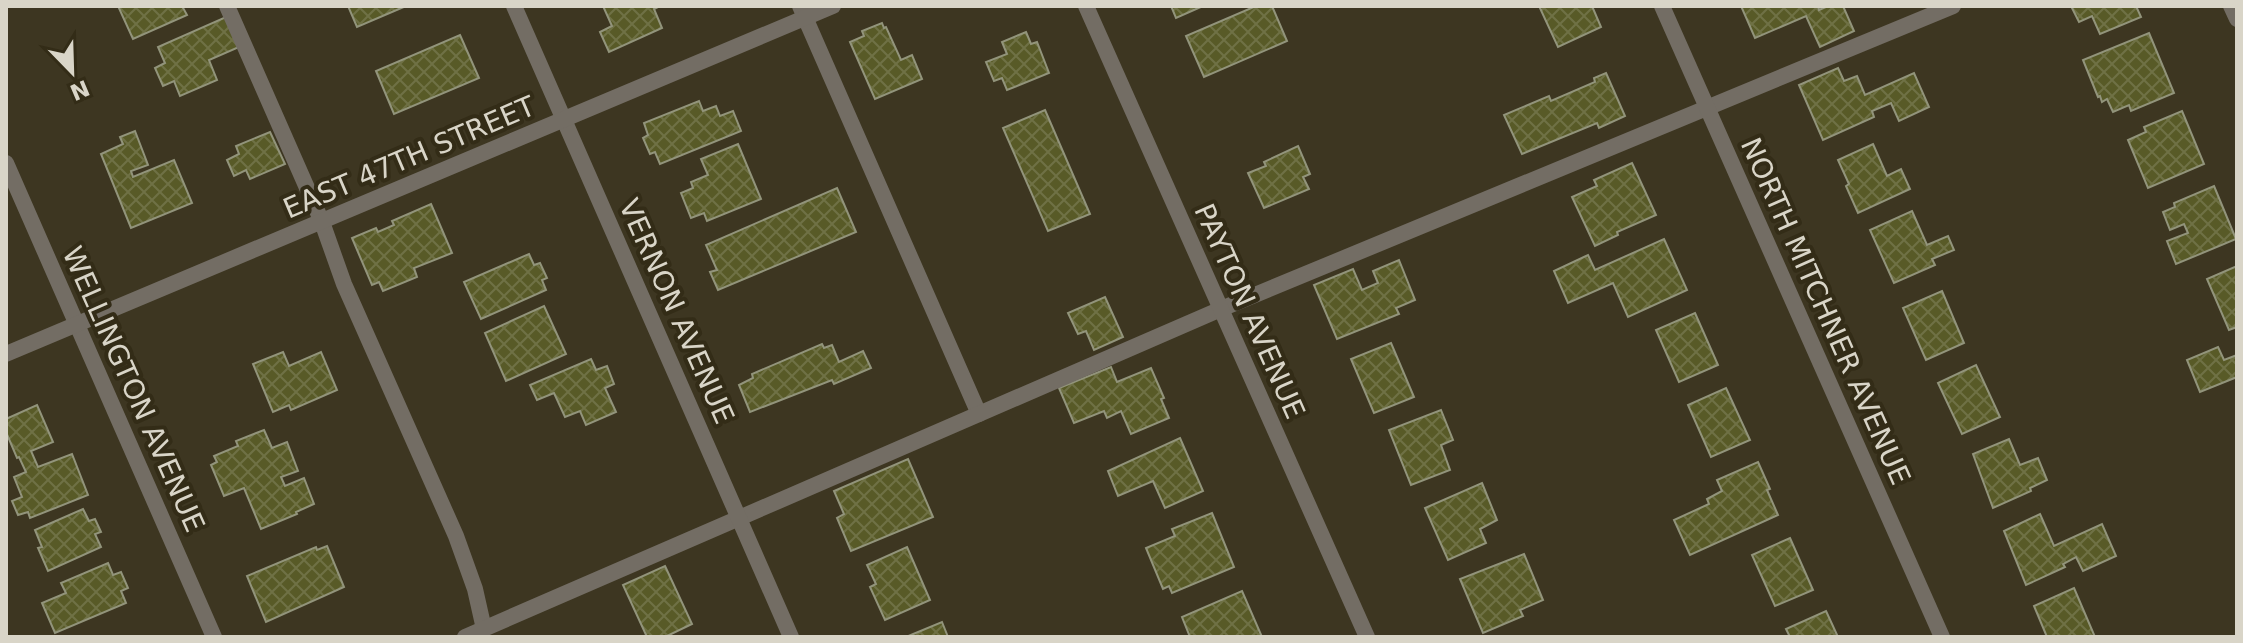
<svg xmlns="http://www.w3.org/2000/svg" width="2243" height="643" font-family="'DejaVu Sans',sans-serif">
<defs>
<pattern id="building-cross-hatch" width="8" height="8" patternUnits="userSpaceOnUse" patternTransform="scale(2)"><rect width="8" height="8" fill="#585a27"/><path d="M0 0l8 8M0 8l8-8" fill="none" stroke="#6f7145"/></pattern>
</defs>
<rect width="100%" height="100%" fill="#3d3621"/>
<g fill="url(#building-cross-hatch)" stroke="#92947b" stroke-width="2">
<polygon points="118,6 182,6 187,15 133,39"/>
<polygon points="348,6 406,6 357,27"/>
<polygon points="603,6 660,6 654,9 662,28 609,52 600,32 612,26"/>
<polygon points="1171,6 1203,6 1176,18"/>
<polygon points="1256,6 1272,6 1287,41 1204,77 1186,36"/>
<polygon points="1539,6 1592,6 1601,27 1558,47"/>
<polygon points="1741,6 1818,6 1819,10 1828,6 1843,6 1854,31 1820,47 1806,16 1755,38"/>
<polygon points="2071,6 2136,6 2141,17 2100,34 2092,16 2079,22"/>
<polygon points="226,17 239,47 209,60 217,80 180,96 174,81 163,86 155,68 165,63 158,47"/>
<polygon points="882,23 884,28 886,27 901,60 912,55 922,79 875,99 850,42 864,36 862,31"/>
<polygon points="1026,32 1031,44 1037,42 1049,73 1007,90 1002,78 994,81 986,62 1007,54 1002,42"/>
<polygon points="2149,33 2174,93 2131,111 2129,105 2113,112 2107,99 2102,102 2100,96 2098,97 2083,60"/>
<polygon points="460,35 479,78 394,114 376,71"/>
<polygon points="1838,68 1844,81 1857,76 1865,95 1914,73 1929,107 1899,121 1891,103 1872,111 1874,117 1823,140 1799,85"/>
<polygon points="1606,73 1625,116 1599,128 1597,123 1522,154 1504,115 1549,96 1551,101 1595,82 1594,78"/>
<polygon points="699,101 703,111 716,106 720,116 733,111 741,131 660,164 655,152 650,154 643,138 648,135 644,123"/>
<polygon points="1045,110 1090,214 1048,231 1003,128"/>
<polygon points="2182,111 2204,164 2148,188 2128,140 2146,132 2144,127"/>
<polygon points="135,131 148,165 131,171 133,177 174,160 192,203 131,228 101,154 123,144 120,137"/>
<polygon points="270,132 285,164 250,179 246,170 234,176 227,160 239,154 236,146"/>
<polygon points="738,144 761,199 707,221 704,213 691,218 681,193 693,188 691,182 708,175 701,159"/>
<polygon points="1873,144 1887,176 1901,169 1910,189 1858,213 1846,186 1849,184 1838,160"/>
<polygon points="1298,146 1310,174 1303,177 1309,189 1264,208 1248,173 1266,166 1264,162"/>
<polygon points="1632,163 1656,215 1617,232 1618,235 1595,246 1572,197 1597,186 1594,180"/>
<polygon points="2214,186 2236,239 2176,264 2167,241 2188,233 2184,224 2170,230 2163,212 2175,207 2174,203"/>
<polygon points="837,188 856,232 718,290 710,272 717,270 706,245"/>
<polygon points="431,204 452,253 414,268 417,277 383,291 379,282 372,285 352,238 376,228 378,232 394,225 392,221"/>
<polygon points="1912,211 1927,245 1948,236 1954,250 1932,259 1935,265 1894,283 1870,230"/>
<polygon points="1664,239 1687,290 1628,317 1613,283 1568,303 1554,271 1588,255 1595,270"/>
<polygon points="529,254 534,265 540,263 547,278 542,280 546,290 481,319 464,282"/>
<polygon points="1399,260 1415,300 1396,308 1399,314 1337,339 1314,285 1353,269 1362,290 1378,283 1373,271"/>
<polygon points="2237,266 2237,327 2229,330 2207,279"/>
<polygon points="1942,291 1964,343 1926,360 1903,308"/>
<polygon points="1105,297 1123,337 1094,350 1086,331 1078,334 1068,313"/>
<polygon points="544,306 566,354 506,381 485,333"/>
<polygon points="1695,313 1718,365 1679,382 1656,330"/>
<polygon points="1391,343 1414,397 1374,413 1351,359"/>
<polygon points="822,344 824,348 832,345 839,362 863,351 871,368 834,384 832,380 750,412 739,385 753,378 752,374"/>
<polygon points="2218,347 2224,360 2237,355 2237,377 2200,392 2187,360"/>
<polygon points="283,352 289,366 321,352 337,390 291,410 289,405 273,412 253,364"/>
<polygon points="591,359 596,370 607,366 614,384 605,388 616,412 586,425 580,411 565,417 554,393 537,400 530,385"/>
<polygon points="1976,365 2000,417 1962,434 1938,383"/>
<polygon points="1111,367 1117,382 1151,368 1164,398 1161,399 1169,418 1131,434 1121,411 1107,418 1104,411 1074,423 1059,388"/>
<polygon points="1726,388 1750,440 1711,457 1688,405"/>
<polygon points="37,405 53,442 31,451 38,467 72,454 88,495 30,518 28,512 18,515 12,501 22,497 14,477 26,472 19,457 17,458 6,432 6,419"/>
<polygon points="1441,410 1453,440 1441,445 1450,470 1411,485 1389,430"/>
<polygon points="264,430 272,448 287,442 298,471 281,477 285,486 304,478 314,504 296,512 297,514 261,529 244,488 224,496 211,465 217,462 214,456 238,446 236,441"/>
<polygon points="1180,438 1203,491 1165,508 1153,481 1118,496 1108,471"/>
<polygon points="2009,439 2020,465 2038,458 2047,480 2030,488 2031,491 1993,508 1973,454"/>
<polygon points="908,459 933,517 851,551 837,518 844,514 834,491"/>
<polygon points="1758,462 1770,489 1767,490 1778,515 1690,555 1674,520 1709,504 1707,499 1722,491 1717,480"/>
<polygon points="1482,483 1497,520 1480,529 1486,543 1448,560 1425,508"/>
<polygon points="83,509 89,521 95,519 101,532 95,534 101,547 48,571 38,548 42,547 35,530"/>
<polygon points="1212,513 1234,567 1172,593 1169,586 1163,589 1146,548 1175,536 1172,529"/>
<polygon points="2040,514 2054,546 2102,524 2116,556 2083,571 2076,557 2063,564 2065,567 2026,585 2004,531"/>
<polygon points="1790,538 1813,590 1775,606 1752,555"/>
<polygon points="327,546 344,587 266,622 247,576 316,547 317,550"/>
<polygon points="907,547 930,600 885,620 870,587 876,584 867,565"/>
<polygon points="1524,554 1543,600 1520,610 1523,616 1483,633 1460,579"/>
<polygon points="108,563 113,575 121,572 128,588 121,591 126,603 55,633 42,603 66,593 61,583"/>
<polygon points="665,566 692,624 665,637 647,637 623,585"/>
<polygon points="2074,588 2095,637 2047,637 2034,606"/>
<polygon points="1242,591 1262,637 1190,637 1182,617"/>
<polygon points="1826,611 1838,637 1790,637 1786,629"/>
<polygon points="942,622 948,637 906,637"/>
</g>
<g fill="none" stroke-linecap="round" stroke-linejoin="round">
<g stroke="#736d64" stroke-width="16">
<polyline points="227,6 322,222 344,284 456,536 475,589 484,629"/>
<polyline points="800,6 979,414"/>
<polyline points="465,637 1221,309 1953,6"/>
</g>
<g stroke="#736d64" stroke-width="16">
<polyline points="514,6 791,637"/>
<polyline points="1086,6 1367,637"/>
<polyline points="1662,6 1942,637"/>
<polyline points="2231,6 2237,19"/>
<polyline points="6,163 214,637"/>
<polyline points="6,354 833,6"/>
</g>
</g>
<g text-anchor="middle" stroke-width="8" stroke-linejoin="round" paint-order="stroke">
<g font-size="28" fill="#d9d5c8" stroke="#332c17">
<text transform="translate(409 157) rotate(-23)" y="10">EAST 47TH STREET</text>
<text transform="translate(677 311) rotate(66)" y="10">VERNON AVENUE</text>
<text transform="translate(1250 311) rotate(66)" y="10">PAYTON AVENUE</text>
<text transform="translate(1826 311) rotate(66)" y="10">NORTH MITCHNER AVENUE</text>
<text transform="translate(134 389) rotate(66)" y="10">WELLINGTON AVENUE</text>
</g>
</g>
<rect width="2243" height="643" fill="none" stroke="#d9d5c8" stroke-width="16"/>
<g transform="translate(72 72) rotate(157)" stroke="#332c17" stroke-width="6" paint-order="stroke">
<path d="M0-6L14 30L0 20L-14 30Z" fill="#d9d5c8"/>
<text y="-12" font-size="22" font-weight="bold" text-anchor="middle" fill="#d9d5c8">N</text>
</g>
</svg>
